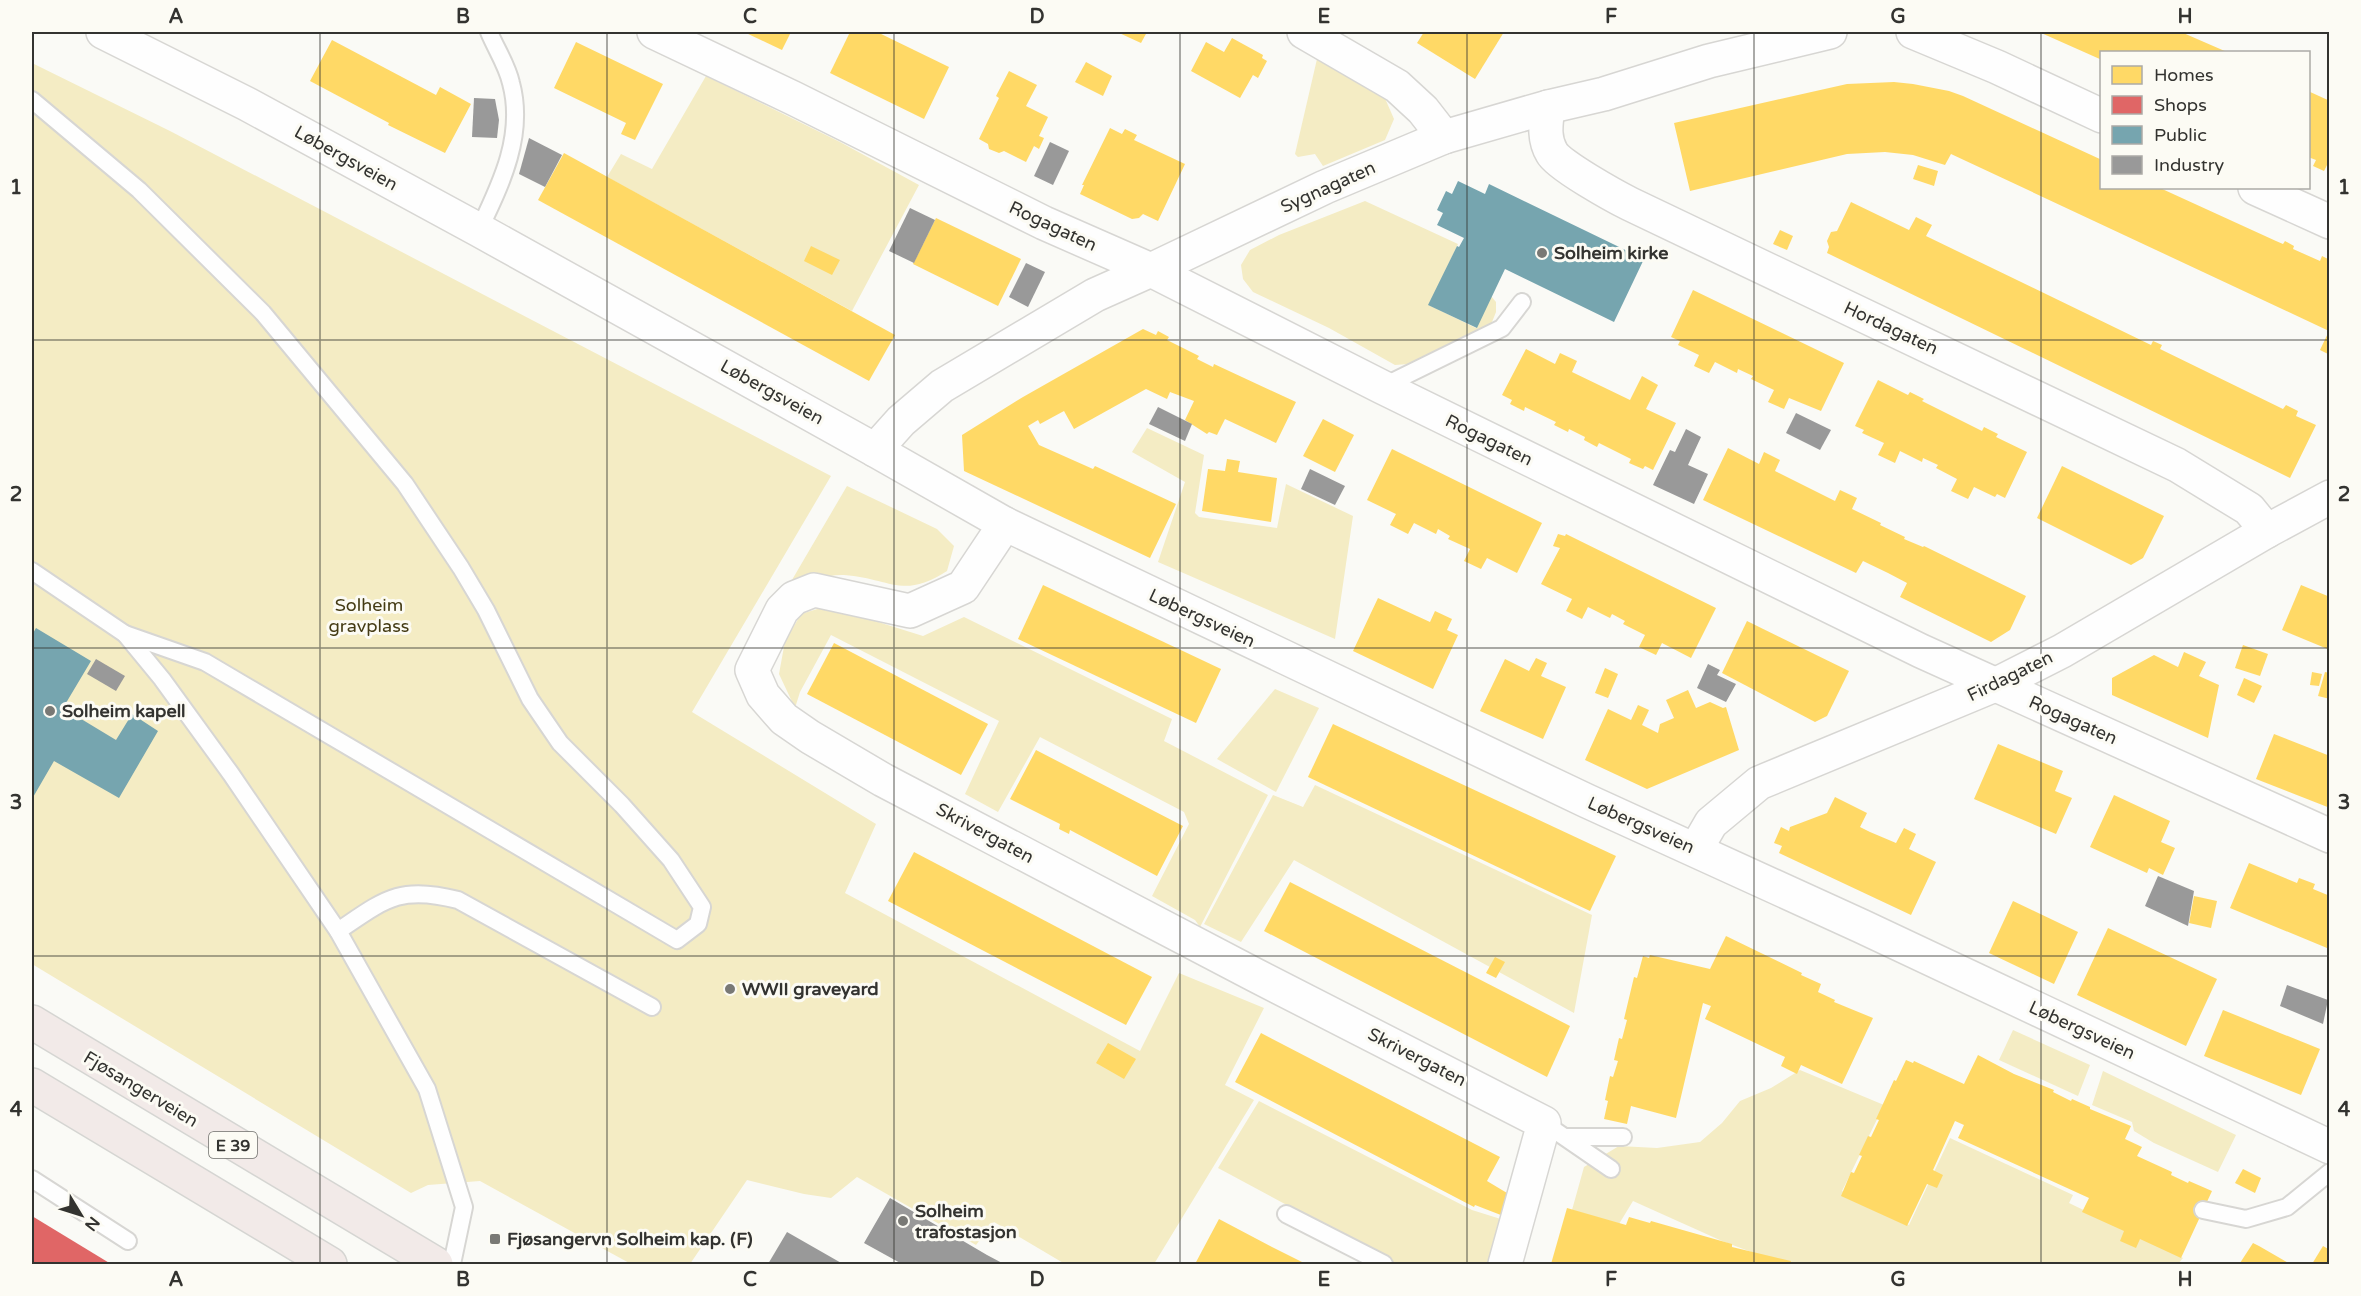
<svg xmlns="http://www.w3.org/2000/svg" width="2361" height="1296" font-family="'Varela Round',sans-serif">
<rect width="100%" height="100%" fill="#fafaf6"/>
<g fill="#f4ecc4">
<polygon points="1317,59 1384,96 1394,119 1385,140 1323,166 1315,154 1298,157 1295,154"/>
<polygon points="32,63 170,131 831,476 692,712 876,824 845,893 1140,1051 1179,973 1264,1008 1225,1085 1254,1100 1154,1264 1065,1264 994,1222 976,1245 857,1177 831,1198 804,1194 747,1180 690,1264 631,1264 480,1181 428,1185 411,1193 32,964"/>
<polygon points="706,76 840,142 919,185 852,311 607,177 621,154 652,169"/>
<polygon points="1365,201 1458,244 1429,305 1476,328 1491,296 1496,302 1496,312 1492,322 1480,333 1409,364 1395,365 1329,328 1253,292 1243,279 1241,265 1250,250 1279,235"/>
<polygon points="1147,428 1204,455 1195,513 1199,517 1277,528 1286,484 1353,516 1335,639 1158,562 1185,482 1132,452"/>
<path d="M847 486 937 529 954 546 947 571C903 600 889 578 844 575 829 574 805 582 789 585Z"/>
<polygon points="827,606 923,636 964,617 1172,719 1164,741 1268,795 1200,927 1195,920 1152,896 1189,824 1184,812 1040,737 998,812 965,794 999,721 831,635 800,692 795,708 779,674 785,641 801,614"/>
<polygon points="1275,689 1319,708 1276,792 1217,759"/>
<polygon points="1315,785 1592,915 1574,1013 1294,860 1241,942 1204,924 1273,795 1303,807"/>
<polygon points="2013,1030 2090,1065 2078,1096 1999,1060"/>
<polygon points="1800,1070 1884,1105 1842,1191 1909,1225 1950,1138 2073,1195 2069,1203 2183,1258 2178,1264 1783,1264 1722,1241 1633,1201 1619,1224 1572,1210 1584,1167 1619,1146 1657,1148 1700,1142 1722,1123 1740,1101 1771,1088"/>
<polygon points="2103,1071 2236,1135 2218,1172 2154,1143 2134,1131 2132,1122 2092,1105"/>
<polygon points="1259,1101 1472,1210 1507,1221 1496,1264 1397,1264 1218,1168"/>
</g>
<g fill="#ffd966">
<polygon points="744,32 791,32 782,50"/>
<polygon points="850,32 877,32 949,67 924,119 830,73"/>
<polygon points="1117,32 1147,32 1141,43"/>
<polygon points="1424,32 1504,32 1475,79 1417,43"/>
<polygon points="2039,32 2181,32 2227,52 2102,52 2102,60"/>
<polygon points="1232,38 1263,55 1262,58 1267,61 1258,78 1253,75 1240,98 1191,71 1206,42 1224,52"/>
<polygon points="332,40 436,95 440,87 471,104 445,153 388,125 389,123 310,81"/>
<polygon points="576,42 663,84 635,140 621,134 626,123 554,88"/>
<polygon points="1086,62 1112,76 1103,96 1075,82"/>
<polygon points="1009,71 1037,85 1026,106 1048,117 1039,136 1044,138 1039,149 1034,146 1026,162 1004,151 999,153 989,149 988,144 979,139 999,98 996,96"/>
<polygon points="1894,82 1913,84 1949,91 1963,96 2102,160 2102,188 2160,188 2276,241 2283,244 2285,241 2294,246 2293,249 2320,261 2322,256 2330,260 2330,355 2320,350 2329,331 1951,154 1945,165 1913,155 1885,152 1847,154 1690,191 1674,123 1847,84"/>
<polygon points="2308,91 2330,101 2330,167 2327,165 2324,171 2313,166 2316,160 2308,157"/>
<polygon points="1110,128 1122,134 1125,129 1137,135 1134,140 1185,164 1158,221 1143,214 1139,218 1132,219 1080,194 1084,185 1082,185"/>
<polygon points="564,153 895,335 869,381 538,200"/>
<polygon points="1918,165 1938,171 1934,186 1913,179"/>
<polygon points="1851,202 1909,230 1916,217 1932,225 1926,236 2151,345 2153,341 2162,345 2160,349 2283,409 2286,405 2298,411 2296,416 2316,425 2290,478 1827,253 1829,247 1827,241 1831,232 1837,231"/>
<polygon points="936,218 1021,259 998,306 913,264"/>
<polygon points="1780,230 1793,236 1787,250 1773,244"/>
<polygon points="811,246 840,260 832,275 804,261"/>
<polygon points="1693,290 1844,363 1821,411 1789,398 1784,409 1768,402 1774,390 1751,379 1753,376 1738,369 1737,373 1715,362 1709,373 1694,366 1699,355 1678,345 1680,341 1671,337"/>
<polygon points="1143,329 1156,335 1158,331 1169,337 1167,340 1199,356 1197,359 1213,367 1214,364 1296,402 1276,443 1225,419 1217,435 1209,432 1207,434 1185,420 1194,401 1170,392 1167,399 1146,389 1074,429 1064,411 1040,424 1038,420 1028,426 1039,445 1093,469 1095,466 1176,504 1150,558 964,471 962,435 1023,397"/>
<polygon points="1526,349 1555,364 1560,353 1577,361 1572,372 1630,400 1642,376 1658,385 1646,409 1676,423 1653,470 1645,466 1643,469 1629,463 1631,459 1599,443 1597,447 1584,440 1585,437 1569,429 1568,432 1554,425 1556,422 1525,407 1524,411 1510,404 1512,400 1502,395"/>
<polygon points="1878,380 1908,395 1910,392 1924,399 1922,401 1982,431 1984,427 1998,434 1996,437 2027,452 2005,498 1997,494 1995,497 1974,487 1968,499 1951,491 1957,479 1936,468 1938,465 1923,458 1922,462 1900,451 1895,463 1878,455 1884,443 1862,433 1864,430 1855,426"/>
<polygon points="1323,419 1354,435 1335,472 1303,456"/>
<polygon points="1728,448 1759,464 1764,452 1780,460 1775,471 1835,501 1840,490 1857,498 1852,509 1881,523 1880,525 1905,537 1904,539 1923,547 1924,546 2026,596 2010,630 1991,642 1900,597 1907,583 1888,573 1863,561 1856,573 1703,500"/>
<polygon points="1392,449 1542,523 1517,573 1487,558 1481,569 1464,561 1470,549 1448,539 1450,536 1438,529 1436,534 1414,523 1408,534 1390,525 1396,514 1367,500"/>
<polygon points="1227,459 1240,461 1238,472 1277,478 1271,522 1202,511 1208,469 1225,471"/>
<polygon points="2062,466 2164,516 2143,558 2131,565 2037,518"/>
<polygon points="1558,534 1565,536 1566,534 1716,608 1691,658 1662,643 1656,655 1639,647 1645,635 1623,624 1625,621 1612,614 1610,618 1588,607 1582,619 1566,611 1572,599 1541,584 1560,548 1553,546"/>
<polygon points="1043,585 1221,669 1196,723 1018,639"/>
<polygon points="2301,585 2330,597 2330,650 2282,630"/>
<polygon points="1378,598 1430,622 1435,611 1452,619 1447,630 1458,635 1433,689 1353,651"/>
<polygon points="1747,621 1849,671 1827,716 1815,722 1722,673"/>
<polygon points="834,643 988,724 961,775 807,694"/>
<polygon points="2243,645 2268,654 2260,676 2235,668"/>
<polygon points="2184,652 2206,662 2199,676 2219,685 2208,738 2112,695 2112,678 2154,655 2178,667"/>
<polygon points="1536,658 1547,663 1541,676 1566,687 1543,739 1480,711 1505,659 1529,671"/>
<polygon points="1605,668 1618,674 1608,698 1595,693"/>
<polygon points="2312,672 2322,674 2319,686 2310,685"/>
<polygon points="2325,672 2330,673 2330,699 2318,696"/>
<polygon points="2244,678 2262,686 2254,703 2237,695"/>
<polygon points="1688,690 1696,708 1710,702 1723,708 1726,707 1739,750 1647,789 1585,760 1608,709 1631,720 1638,705 1649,710 1642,725 1658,733 1660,724 1674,718 1666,700"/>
<polygon points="1333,724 1616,856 1590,911 1308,777"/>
<polygon points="2274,734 2330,756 2330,808 2256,779"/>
<polygon points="1998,744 2063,771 2055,791 2072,798 2056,834 1974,799"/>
<polygon points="1036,750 1183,826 1157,876 1070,830 1069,834 1059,829 1060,824 1010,799"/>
<polygon points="2114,795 2170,821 2161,842 2175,848 2163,875 2149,868 2147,873 2090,847"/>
<polygon points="1835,797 1867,813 1860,827 1870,832 1896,843 1904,828 1916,834 1909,849 1936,862 1911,915 1779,853 1782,846 1774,843 1781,827 1789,831 1790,827 1827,813"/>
<polygon points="914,852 1152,977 1126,1025 888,901"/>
<polygon points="2249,863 2297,883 2299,878 2315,884 2313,889 2330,896 2330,941 2327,948 2230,908"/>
<polygon points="1290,882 1570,1026 1547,1077 1264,931"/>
<polygon points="2194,896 2217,901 2211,928 2189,923"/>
<polygon points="2013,901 2078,932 2054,984 1989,953"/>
<polygon points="2108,928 2217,979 2186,1046 2077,995"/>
<polygon points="1726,936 1802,973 1801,975 1821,984 1818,992 1835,1000 1834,1002 1873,1018 1842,1084 1801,1065 1797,1074 1781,1066 1785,1057 1705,1019 1711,1006 1703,1003 1676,1118 1631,1106 1627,1124 1604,1119 1608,1101 1605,1100 1610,1076 1613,1077 1618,1061 1614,1060 1619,1038 1622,1039 1627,1020 1624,1019 1634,977 1637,978 1643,956 1649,958 1650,955 1710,969"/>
<polygon points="1495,957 1505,962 1496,978 1486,973"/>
<polygon points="2223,1010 2320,1049 2301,1095 2204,1056"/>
<polygon points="1261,1033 1500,1157 1487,1181 1512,1196 1506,1217 1475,1205 1474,1207 1235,1082"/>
<polygon points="1108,1043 1136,1059 1124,1079 1096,1063"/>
<polygon points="1978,1055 2014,1074 2054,1090 2053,1092 2071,1101 2072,1099 2090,1107 2090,1109 2131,1126 2125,1139 2142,1147 2137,1156 2172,1172 2171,1175 2188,1183 2189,1181 2212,1191 2181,1258 2140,1239 2136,1248 2120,1241 2124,1231 2082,1212 2089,1198 1958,1138 1964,1125 1955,1121 1933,1170 1943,1175 1937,1188 1927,1184 1907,1226 1841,1196 1851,1172 1854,1173 1862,1156 1859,1155 1868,1136 1871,1137 1879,1120 1876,1119 1894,1080 1896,1081 1906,1060 1913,1063 1914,1061 1964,1084"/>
<polygon points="2243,1169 2261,1178 2255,1193 2235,1183"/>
<polygon points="1567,1208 1626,1225 1629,1217 1650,1223 1651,1221 1732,1244 1732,1247 1791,1261 1790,1264 1551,1264"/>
<polygon points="1219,1219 1272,1247 1306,1264 1195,1264"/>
<polygon points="2253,1243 2259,1246 2290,1264 2236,1264 2238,1262 2240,1263"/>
<polygon points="2323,1246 2330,1250 2330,1264 2312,1264"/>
</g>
<polygon fill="#e06666" points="32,1216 111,1264 32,1264"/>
<g fill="#76a5af">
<polygon points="1458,181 1485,194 1489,184 1644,259 1614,322 1505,269 1477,328 1428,305 1457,246 1459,247 1464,238 1437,225 1443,213 1437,210 1446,191 1452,194"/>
<polygon points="36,628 91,661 63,708 116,740 132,714 158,731 119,798 54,761 32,799 32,635"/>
</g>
<g fill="#999">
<polygon points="474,98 495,99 499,120 497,138 472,137"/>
<polygon points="529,138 562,155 545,187 519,174"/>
<polygon points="1050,142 1069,151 1053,185 1034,176"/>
<polygon points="910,208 935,220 914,263 889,251"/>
<polygon points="1026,263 1045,272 1028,307 1009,297"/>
<polygon points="1158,407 1192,424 1185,441 1149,424"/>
<polygon points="1796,413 1831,430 1820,450 1786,433"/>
<polygon points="1686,429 1701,437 1688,465 1708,474 1694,504 1653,485 1670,450 1675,452"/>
<polygon points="1310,469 1345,486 1335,505 1301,489"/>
<polygon points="96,659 125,676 116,691 87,674"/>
<polygon points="1708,664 1720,670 1717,675 1736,684 1726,702 1697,688"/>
<polygon points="2158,876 2194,891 2188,926 2145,906"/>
<polygon points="2287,985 2328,1000 2323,1024 2280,1006"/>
<polygon points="890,1198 987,1255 1004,1264 902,1264 864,1243"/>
<polygon points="787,1232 843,1264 768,1264"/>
</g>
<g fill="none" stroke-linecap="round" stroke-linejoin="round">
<g stroke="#d7d6d3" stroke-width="20">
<g id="service">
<polyline points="32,100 139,190 263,313 405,484 461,568 486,610 530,699 560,743 622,805 671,860 702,907 698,924 677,940 205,662 125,634"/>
<path d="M479 230C501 184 525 135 511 83 507 65 496 49 489 32"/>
<polyline points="1382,387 1502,328 1522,302"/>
<polyline points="32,571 125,634 162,679 231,774 338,931 427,1089 464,1207 452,1264"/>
<path d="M338 931C385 899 400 885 458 900L652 1007"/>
<polyline points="1544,1123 1611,1169"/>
<polyline points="1566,1137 1623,1137"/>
<polyline points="32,1179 128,1241"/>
<polyline points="2203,1210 2246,1219 2287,1207 2330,1172"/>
<polyline points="1286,1214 1384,1264"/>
</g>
</g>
<g stroke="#d7d6d3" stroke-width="36">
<g id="minor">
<polyline points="654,32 793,98 1044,223 1151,270 1382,387 1921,651 2330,836"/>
<polyline points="1304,32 1397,86 1423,110 1444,137"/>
<polyline points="1913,32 1997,67 2102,116"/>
<path d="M1548 107C1546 123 1543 138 1552 153 1558 165 1616 197 1630 204L2177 465 2249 509 2267 531"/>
<polyline points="2255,188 2330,222"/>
<polyline points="875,450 901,421 942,386 1095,295 1151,270 1325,187 1444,137 1548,107 1604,94 1709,61 1830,32"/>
<polyline points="1005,524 963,587 910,611 814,590 794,598 782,610 752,670 763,695 784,719 810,737 883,780 1255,975 1544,1123 1505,1264"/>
</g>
</g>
<g stroke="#d7d6d3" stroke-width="36">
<g id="tertiary">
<polyline points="103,32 247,104 479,230 875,450 1005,524 1587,801 1861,926 2330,1147"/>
<polyline points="1696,849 1711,823 1759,783 1995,685 2062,651 2267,531 2330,497"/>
</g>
</g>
<g stroke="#d5d5d2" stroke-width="36">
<g id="trunk">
<polyline points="32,1022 436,1264"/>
<polyline points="32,1085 330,1264"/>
</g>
</g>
<use href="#service" stroke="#fefefe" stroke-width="16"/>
<use href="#minor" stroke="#fefefe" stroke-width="33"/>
<use href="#tertiary" stroke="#fefefe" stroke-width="33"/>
<use href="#trunk" stroke="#f2eae8" stroke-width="33"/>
</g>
<path fill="none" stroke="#333330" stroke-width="1.5" stroke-opacity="0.55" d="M320 32V1264M607 32V1264M894 32V1264M1180 32V1264M1467 32V1264M1754 32V1264M2041 32V1264M32 340H2330M32 648H2330M32 956H2330"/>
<g fill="#797975" stroke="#fcfbf4" stroke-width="2">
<circle cx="1542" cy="253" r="6"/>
<circle cx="50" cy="711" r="6"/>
<circle cx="730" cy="989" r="6"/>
<circle cx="903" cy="1221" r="6"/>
<rect x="489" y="1233" width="12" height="12" rx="3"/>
</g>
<g text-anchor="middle" stroke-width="6" stroke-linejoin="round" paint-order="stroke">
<rect fill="#fcfbf4" stroke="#6f6f6b" stroke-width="1.5" x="209" y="1132" width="48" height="26" rx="4.5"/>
<g font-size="16" font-weight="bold" fill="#333330">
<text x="233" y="1151">E 39</text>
</g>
<g font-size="18" fill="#333330" stroke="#fcfbf4">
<text transform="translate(346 158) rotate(29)" y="6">Løbergsveien</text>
<text transform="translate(1328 187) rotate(-24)" y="6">Sygnagaten</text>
<text transform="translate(1053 226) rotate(25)" y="6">Rogagaten</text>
<text transform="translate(1891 328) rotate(25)" y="6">Hordagaten</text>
<text transform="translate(772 392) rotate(29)" y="6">Løbergsveien</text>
<text transform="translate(1489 440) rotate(26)" y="6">Rogagaten</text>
<text transform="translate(1202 618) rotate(25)" y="6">Løbergsveien</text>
<text transform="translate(2010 676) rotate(-26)" y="6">Firdagaten</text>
<text transform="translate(2073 720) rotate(24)" y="6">Rogagaten</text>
<text transform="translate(1641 825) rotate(24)" y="6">Løbergsveien</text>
<text transform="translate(985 833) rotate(28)" y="6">Skrivergaten</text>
<text transform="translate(2082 1030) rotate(25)" y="6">Løbergsveien</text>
<text transform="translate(1417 1057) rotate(27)" y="6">Skrivergaten</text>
<text transform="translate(141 1089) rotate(31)" y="6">Fjøsangerveien</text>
</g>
<g font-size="18" font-weight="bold" fill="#333330" stroke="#fcfbf4" text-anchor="start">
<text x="1554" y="259">Solheim kirke</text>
<text x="62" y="717">Solheim kapell</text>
<text x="742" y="995">WWII graveyard</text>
<text x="915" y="1217">Solheim<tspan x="915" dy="21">trafostasjon</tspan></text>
<text x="507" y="1245">Fjøsangervn Solheim kap. (F)</text>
</g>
<g font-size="18" fill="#443b14" stroke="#fcfbf4">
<text x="369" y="611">Solheim<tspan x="369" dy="21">gravplass</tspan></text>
</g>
</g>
<rect width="2361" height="1296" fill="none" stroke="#fcfbf4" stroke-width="66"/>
<rect x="2100" y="51" width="210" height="138" fill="#fcfbf4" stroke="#acaba6" stroke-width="1.5"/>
<rect x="2112" y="66" width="30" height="18" fill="#ffd966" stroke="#acaba6" stroke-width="1.5"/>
<text x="2154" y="81" font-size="18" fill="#333330">Homes</text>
<rect x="2112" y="96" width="30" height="18" fill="#e06666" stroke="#acaba6" stroke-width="1.5"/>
<text x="2154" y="111" font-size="18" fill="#333330">Shops</text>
<rect x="2112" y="126" width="30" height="18" fill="#76a5af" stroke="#acaba6" stroke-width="1.5"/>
<text x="2154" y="141" font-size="18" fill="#333330">Public</text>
<rect x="2112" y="156" width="30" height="18" fill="#999999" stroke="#acaba6" stroke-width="1.5"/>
<text x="2154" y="171" font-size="18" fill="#333330">Industry</text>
<g transform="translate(81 1215) rotate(128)" stroke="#fcfbf4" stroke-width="4.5" paint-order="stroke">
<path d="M0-4.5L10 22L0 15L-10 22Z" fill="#333330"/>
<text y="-9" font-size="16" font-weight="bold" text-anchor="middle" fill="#333330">N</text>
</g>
<rect x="33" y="33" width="2295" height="1230" fill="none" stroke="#333330" stroke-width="2"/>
<g font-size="20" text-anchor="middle" font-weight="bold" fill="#333330">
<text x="176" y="23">A</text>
<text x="463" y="23">B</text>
<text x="750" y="23">C</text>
<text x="1037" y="23">D</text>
<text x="1324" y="23">E</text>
<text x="1611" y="23">F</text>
<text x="1898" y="23">G</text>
<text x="2185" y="23">H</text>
<text x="16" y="194">1</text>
<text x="2344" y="194">1</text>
<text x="16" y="501">2</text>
<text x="2344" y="501">2</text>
<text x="16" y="809">3</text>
<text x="2344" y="809">3</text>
<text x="16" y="1116">4</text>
<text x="2344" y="1116">4</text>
<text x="176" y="1286">A</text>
<text x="463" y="1286">B</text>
<text x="750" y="1286">C</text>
<text x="1037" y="1286">D</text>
<text x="1324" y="1286">E</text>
<text x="1611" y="1286">F</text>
<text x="1898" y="1286">G</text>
<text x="2185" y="1286">H</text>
</g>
</svg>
